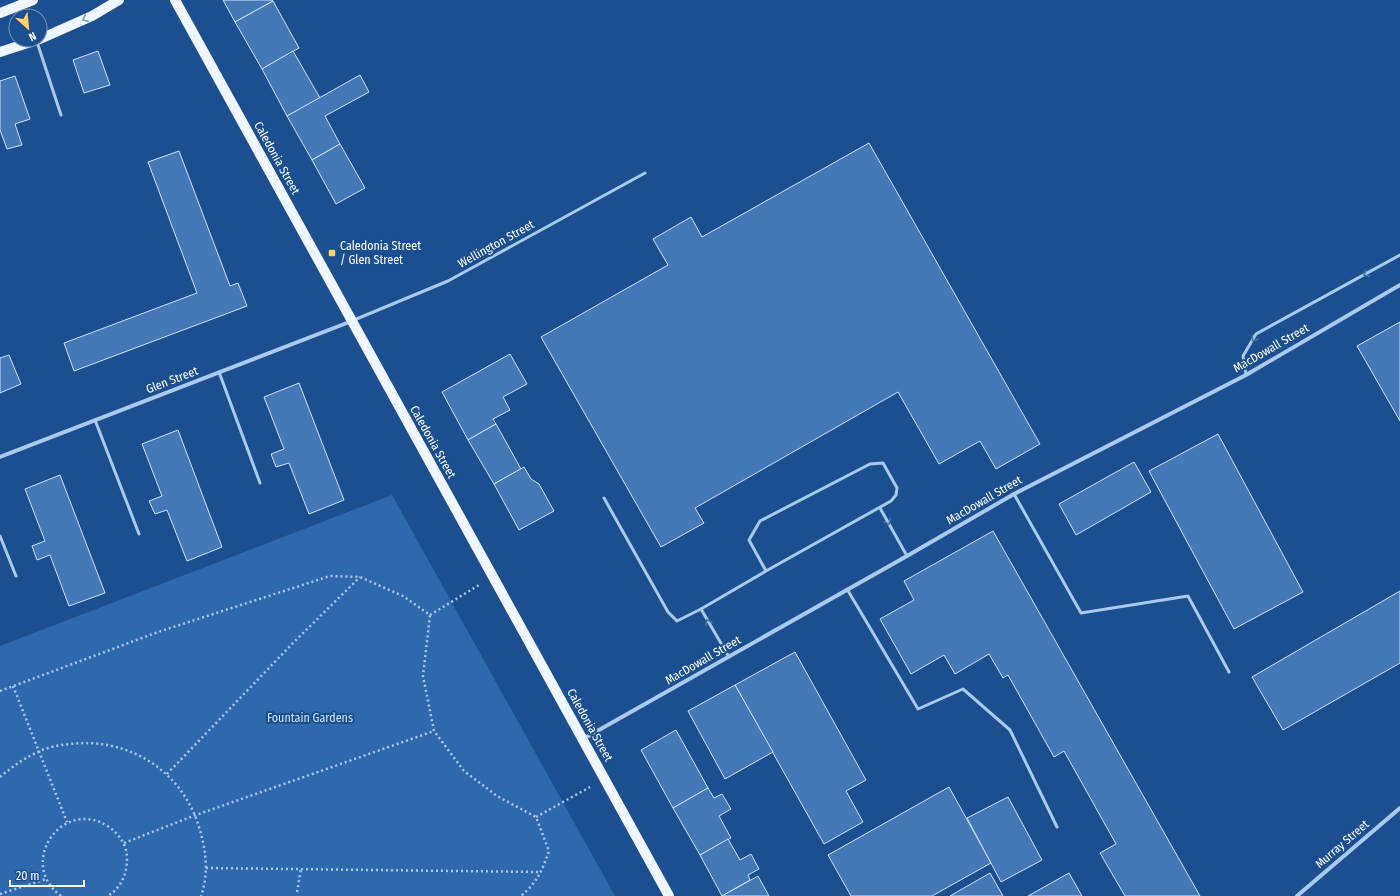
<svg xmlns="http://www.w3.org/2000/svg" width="1400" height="896" font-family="'Fira Sans Condensed',sans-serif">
<rect width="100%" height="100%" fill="#1b4f8f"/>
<polygon fill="#2e69ad" points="392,495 615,896 0,896 0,646"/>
<g fill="#4478b7" stroke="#cfe3fa">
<polygon points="223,0 272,0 273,1 235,22"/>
<polygon points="273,1 299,48 262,69 235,22"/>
<polygon points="98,51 110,85 84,93 73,60"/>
<polygon points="293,51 320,98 287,116 262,69"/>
<polygon points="360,75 369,92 325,116 340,144 312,160 287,116"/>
<polygon points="15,76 30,119 15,124 22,145 7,149 0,130 0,81"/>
<polygon points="869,143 1040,444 996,469 980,441 939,464 898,392 695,508 704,523 661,547 541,337 668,265 653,239 691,217 702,237"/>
<polygon points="340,144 365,188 336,204 312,160"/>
<polygon points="179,151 230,286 238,283 247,306 74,371 64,343 197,293 148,162"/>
<polygon points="1400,322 1400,421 1357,346"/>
<polygon points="510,354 527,384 503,397 510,410 493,419 496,424 468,440 442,392"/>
<polygon points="9,355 21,384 0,393 0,358"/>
<polygon points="299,383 344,500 309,514 289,463 276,467 271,454 284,449 264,397"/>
<polygon points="496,424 521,469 494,484 468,440"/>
<polygon points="178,430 222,547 187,561 167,510 155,514 149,501 162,496 142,444"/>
<polygon points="1218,434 1303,592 1234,629 1149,471"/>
<polygon points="1134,462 1151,492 1076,535 1059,504"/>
<polygon points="524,467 531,479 539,484 554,511 519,530 494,484"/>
<polygon points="60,475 105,593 69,606 50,555 37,560 32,546 45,541 25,489"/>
<polygon points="993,531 1200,896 1125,896 1100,853 1116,844 1064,751 1054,757 1008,675 1003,678 989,654 955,674 944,655 911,674 880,619 914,600 904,581"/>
<polygon points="1400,591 1400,663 1283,730 1252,677"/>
<polygon points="795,652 866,780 846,791 863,822 824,844 735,685"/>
<polygon points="735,685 773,752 725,779 688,711"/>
<polygon points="676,730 708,788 673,808 641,750"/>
<polygon points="949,787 991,863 932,896 851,896 828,855"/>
<polygon points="708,788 714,798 722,794 731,809 719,816 731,838 700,855 673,808"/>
<polygon points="1008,797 1042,860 1001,882 967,818"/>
<polygon points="728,839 740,860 751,854 759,869 748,875 750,880 722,896 700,855"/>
<polygon points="990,873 1003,896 950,896"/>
<polygon points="1069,873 1082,896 1028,896"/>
<polygon points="758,876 769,896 722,896"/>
</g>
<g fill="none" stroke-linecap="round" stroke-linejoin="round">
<g stroke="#a9c9ee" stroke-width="2.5" stroke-dasharray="2 3" stroke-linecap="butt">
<polyline points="430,615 479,585"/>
<polyline points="13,686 67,822"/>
<path d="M0 691 158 632 330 576 360 577 403 596 430 615 423 676 434 731 464 771 497 796 536 817 549 851C541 873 538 881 521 896"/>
<polyline points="167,774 292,644 360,577"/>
<path d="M0 777C12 767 24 758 38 752 48 747 59 745 70 744 129 737 182 771 199 827 206 849 209 874 201 896"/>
<polyline points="536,817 590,787"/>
<polyline points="124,843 196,815 434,731"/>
<polyline points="206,868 541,872"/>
<polyline points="297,892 301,869"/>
<polyline points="0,894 46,879"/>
<path d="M61 896C16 863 63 796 109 827 119 834 127 845 127 858 127 873 122 887 108 896"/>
</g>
<g stroke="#a9c9ee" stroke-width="3">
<polyline points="37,42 61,115"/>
<polyline points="354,320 448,281 645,173"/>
<polyline points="219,372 260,483"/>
<polyline points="1246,375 1243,356 1256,334 1400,255"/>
<polyline points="95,420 139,534"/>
<polyline points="1014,494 1081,613 1188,596 1229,672"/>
<polyline points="604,498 668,612 677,621 701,609 766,571 891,501 896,495 897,488 883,463 870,464 760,521 749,540 766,571"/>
<polyline points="880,508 907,556"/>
<polyline points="0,536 16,576"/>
<polyline points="847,589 918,709 963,689 1010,730 1057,827"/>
<polyline points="701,609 729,657"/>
</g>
<g stroke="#a9c9ee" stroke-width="4">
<polyline points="0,457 352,321"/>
<polyline points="583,739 907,556 1014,494 1246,375 1400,285"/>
<polyline points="1297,896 1400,808"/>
</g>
<g stroke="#f0f6ff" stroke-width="10">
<polyline points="175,0 669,896"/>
<polyline points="0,13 33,0"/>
<polyline points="40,39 92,16 119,0"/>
<polyline points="0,52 37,40"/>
</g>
</g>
<defs><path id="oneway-chevron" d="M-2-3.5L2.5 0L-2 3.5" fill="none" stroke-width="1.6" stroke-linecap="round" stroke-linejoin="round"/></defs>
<use stroke="#7b9ac1" href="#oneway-chevron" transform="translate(85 19) rotate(155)"/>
<g stroke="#4674ac">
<use href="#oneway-chevron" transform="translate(1366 274) rotate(151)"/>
<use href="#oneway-chevron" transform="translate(1254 339) rotate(125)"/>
<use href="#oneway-chevron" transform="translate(888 522) rotate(62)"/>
<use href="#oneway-chevron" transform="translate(708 622) rotate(-121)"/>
</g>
<rect fill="#ffd166" stroke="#1b4f8f" stroke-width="1.5" x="328" y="249" width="8" height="8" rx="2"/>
<g text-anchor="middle" stroke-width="4" stroke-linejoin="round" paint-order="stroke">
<g font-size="12" fill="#fff" stroke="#1b4f8f">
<text transform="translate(277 158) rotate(61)" y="4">Caledonia Street</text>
<text transform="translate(496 244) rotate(-29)" y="4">Wellington Street</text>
<text transform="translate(1271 348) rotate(-30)" y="4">MacDowall Street</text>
<text transform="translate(172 380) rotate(-21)" y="4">Glen Street</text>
<text transform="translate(433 442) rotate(61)" y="4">Caledonia Street</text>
<text transform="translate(984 500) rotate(-30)" y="4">MacDowall Street</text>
<text transform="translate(703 660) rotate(-30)" y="4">MacDowall Street</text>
<text transform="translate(590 725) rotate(61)" y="4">Caledonia Street</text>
<text transform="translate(1342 844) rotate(-41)" y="4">Murray Street</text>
</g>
<g font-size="12" fill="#fff" stroke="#1b4f8f" text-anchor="start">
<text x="340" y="250">Caledonia Street<tspan x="340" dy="14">/ Glen Street</tspan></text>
</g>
<g font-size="12" fill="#cfe3fa" stroke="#1b4f8f">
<text x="310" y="722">Fountain Gardens</text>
</g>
</g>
<g transform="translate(28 28) rotate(153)"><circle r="19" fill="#1b4f8f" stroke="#7695bc"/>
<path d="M0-3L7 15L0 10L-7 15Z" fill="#ffd166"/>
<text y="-6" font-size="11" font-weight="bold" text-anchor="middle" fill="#ffffff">N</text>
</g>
<path d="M10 880v6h74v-6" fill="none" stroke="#ffffff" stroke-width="2"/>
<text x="16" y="880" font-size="12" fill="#ffffff" stroke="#1b4f8f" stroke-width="3" paint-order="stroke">20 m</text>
</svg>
